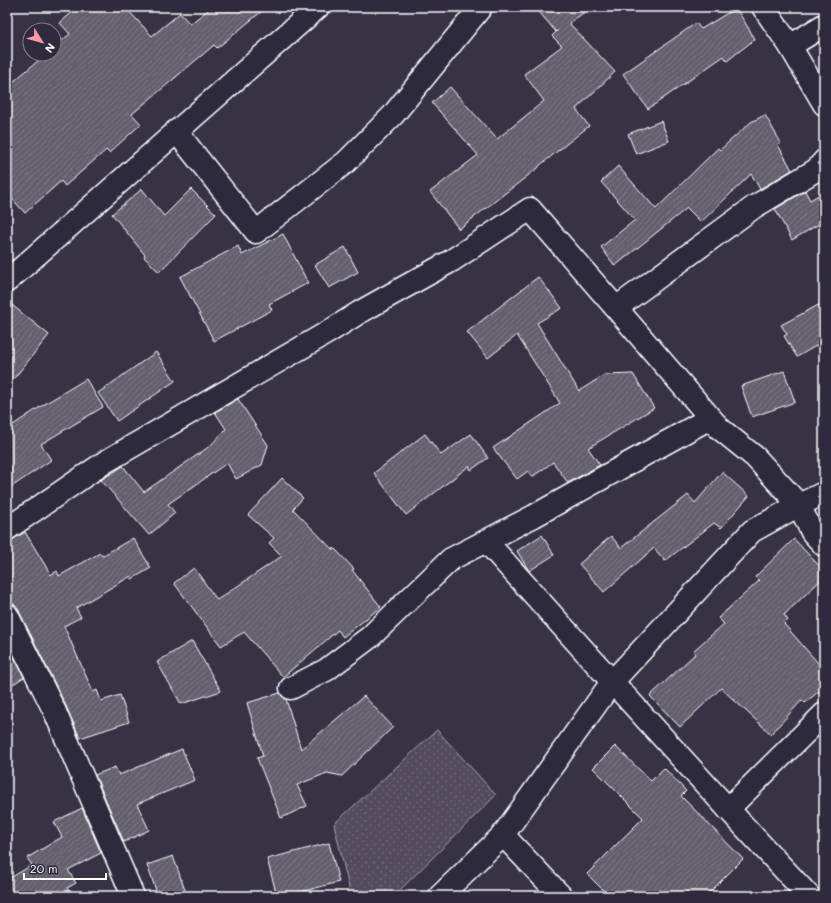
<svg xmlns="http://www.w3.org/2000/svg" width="831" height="903" font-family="Mali,sans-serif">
<defs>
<pattern id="park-dots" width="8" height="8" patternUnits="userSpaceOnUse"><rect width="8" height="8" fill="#514c5c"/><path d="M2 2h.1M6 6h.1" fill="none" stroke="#6b6774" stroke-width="1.8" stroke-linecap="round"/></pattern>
<pattern id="building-hatch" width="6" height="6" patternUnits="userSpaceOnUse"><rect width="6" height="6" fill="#635f6d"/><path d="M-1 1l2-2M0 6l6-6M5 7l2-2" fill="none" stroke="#7a7783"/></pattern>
</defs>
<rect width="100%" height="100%" fill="#373345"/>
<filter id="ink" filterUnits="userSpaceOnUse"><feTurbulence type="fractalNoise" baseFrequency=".025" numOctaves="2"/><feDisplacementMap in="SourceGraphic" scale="8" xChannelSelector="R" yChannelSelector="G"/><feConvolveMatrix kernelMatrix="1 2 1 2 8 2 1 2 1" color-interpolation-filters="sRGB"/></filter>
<g filter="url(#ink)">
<polygon fill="url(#park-dots)" stroke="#a8a6ae" points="437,730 496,795 394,896 351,896 334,824"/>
<g fill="url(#building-hatch)" stroke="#fff">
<polygon points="78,7 125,7 152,36 180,13 190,24 212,7 267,7 217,48 214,45 132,114 141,124 109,153 106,150 65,186 61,181 25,213 7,193 7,87 46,54 54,54 54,47 70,34 60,23"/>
<polygon points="535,7 592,7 569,23 615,72 576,109 589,126 539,166 539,167 459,229 430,192 478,155 432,103 450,87 497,139 544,101 524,74 562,46 552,36 558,30 556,32"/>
<polygon points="736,8 755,39 727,61 724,56 648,109 623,74 696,23 701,29"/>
<polygon points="765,115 781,143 778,145 792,170 760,189 751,174 701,222 687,208 615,266 601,247 635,220 601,182 618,166 656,209 718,148 720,150 751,122"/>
<polygon points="661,121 669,141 636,154 628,134"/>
<polygon points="142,189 164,216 191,189 216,214 159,272 144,257 145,255 112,214"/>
<polygon points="805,191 810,200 824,192 824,221 792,240 775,209"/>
<polygon points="283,234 308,283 269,304 272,310 214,341 180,277 238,246 242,255"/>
<polygon points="345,247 358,272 329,288 315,265"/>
<polygon points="538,277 562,308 537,323 579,391 604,375 633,374 654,408 588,448 600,465 568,483 553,462 532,477 528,471 517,479 493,448 560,403 517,335 488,358 467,332"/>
<polygon points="7,301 49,335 7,387"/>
<polygon points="824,302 824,341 797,357 784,336 787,334 781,325"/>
<polygon points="156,352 175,381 117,421 98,393"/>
<polygon points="784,371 795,402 752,417 741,386"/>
<polygon points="86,379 103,407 41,444 51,460 7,490 7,429 43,405"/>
<polygon points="238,399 268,445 262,465 236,479 227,463 168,504 175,513 149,535 101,480 123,466 144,492 210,446 226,429 215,412"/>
<polygon points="425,434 441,455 471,434 488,458 471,470 469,466 406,515 374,473"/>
<polygon points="722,472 749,496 721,528 714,523 665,561 654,548 604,592 579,564 611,536 621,548 688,495 695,503"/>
<polygon points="282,478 303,498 293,509 333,550 334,548 354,569 352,570 381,607 343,637 338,630 283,677 244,632 221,646 174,583 194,568 217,600 282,556 269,543 274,538 248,515"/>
<polygon points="25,532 51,575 57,571 59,576 100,553 102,556 133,538 151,568 132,579 131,576 76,608 81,617 64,626 93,692 97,690 101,701 120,695 129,722 80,738 66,706 18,609 14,604 7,603 7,543"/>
<polygon points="542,535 554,555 529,571 517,551"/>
<polygon points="794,539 824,571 824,577 784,615 788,620 784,624 824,670 824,687 805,703 802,700 771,734 721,688 680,727 650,696 695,654 693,651 724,624 718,618 759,581 755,577"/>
<polygon points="192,641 221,691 181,704 157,662"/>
<polygon points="7,643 24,677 7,688"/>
<polygon points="280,693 286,699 301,749 364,696 393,727 342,776 327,773 297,785 307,806 281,818 257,758 263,756 247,703"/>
<polygon points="615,746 651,781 664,768 686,791 681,796 743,859 706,896 609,896 587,874 643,818 593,768"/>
<polygon points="182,749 195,780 137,804 149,830 124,842 95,775 115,767 119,775"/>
<polygon points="82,808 101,853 68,870 76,883 67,888 72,896 7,896 7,880 32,865 27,858 62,837 54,822"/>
<polygon points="329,843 339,882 284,896 277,896 267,859"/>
<polygon points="173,856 187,896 158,896 147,865"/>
</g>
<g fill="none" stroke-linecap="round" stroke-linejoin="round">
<g stroke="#fff" stroke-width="25">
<g id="street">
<polyline points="763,7 790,46 824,104"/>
<polyline points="790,46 824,25"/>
<polyline points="176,131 256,232 346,162 393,115 481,7"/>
<polyline points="824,161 816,170 754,207 616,308 719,428 755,457 799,505 812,532 824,545"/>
<polyline points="7,281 318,7"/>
<polyline points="7,529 105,462 330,331 360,312 451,261 530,209 616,308"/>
<polyline points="486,541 534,516 710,418"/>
<polyline points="7,615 55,712 133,896"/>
<path d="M291 688 326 670 370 637 451 559 486 541C593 661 699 779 809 896"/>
<polyline points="728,809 824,714"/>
<polyline points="503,835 612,682 752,531 799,505 824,493"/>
</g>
</g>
<g stroke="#fff" stroke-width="25">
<polyline id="secondary" points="440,896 503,835 561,896"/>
</g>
<use href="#street" stroke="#2f2a3d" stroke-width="22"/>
<use href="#secondary" stroke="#2f2a3d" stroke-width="22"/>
</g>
</g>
<rect width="831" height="903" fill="none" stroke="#2f2a3d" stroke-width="24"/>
<rect x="12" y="12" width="807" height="879" fill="none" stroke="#fff" stroke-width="1.5" filter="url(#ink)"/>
<g transform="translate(42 42) rotate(127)"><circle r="19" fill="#2f2a3d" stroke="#827f8b"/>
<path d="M0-3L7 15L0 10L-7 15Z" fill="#ff9aa2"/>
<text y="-6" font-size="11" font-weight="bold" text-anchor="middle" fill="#ffffff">N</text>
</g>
<path d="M24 873v6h82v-6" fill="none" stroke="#ffffff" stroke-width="2"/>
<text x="30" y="873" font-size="12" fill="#ffffff" stroke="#2f2a3d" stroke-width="3" paint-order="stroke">20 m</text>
</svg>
